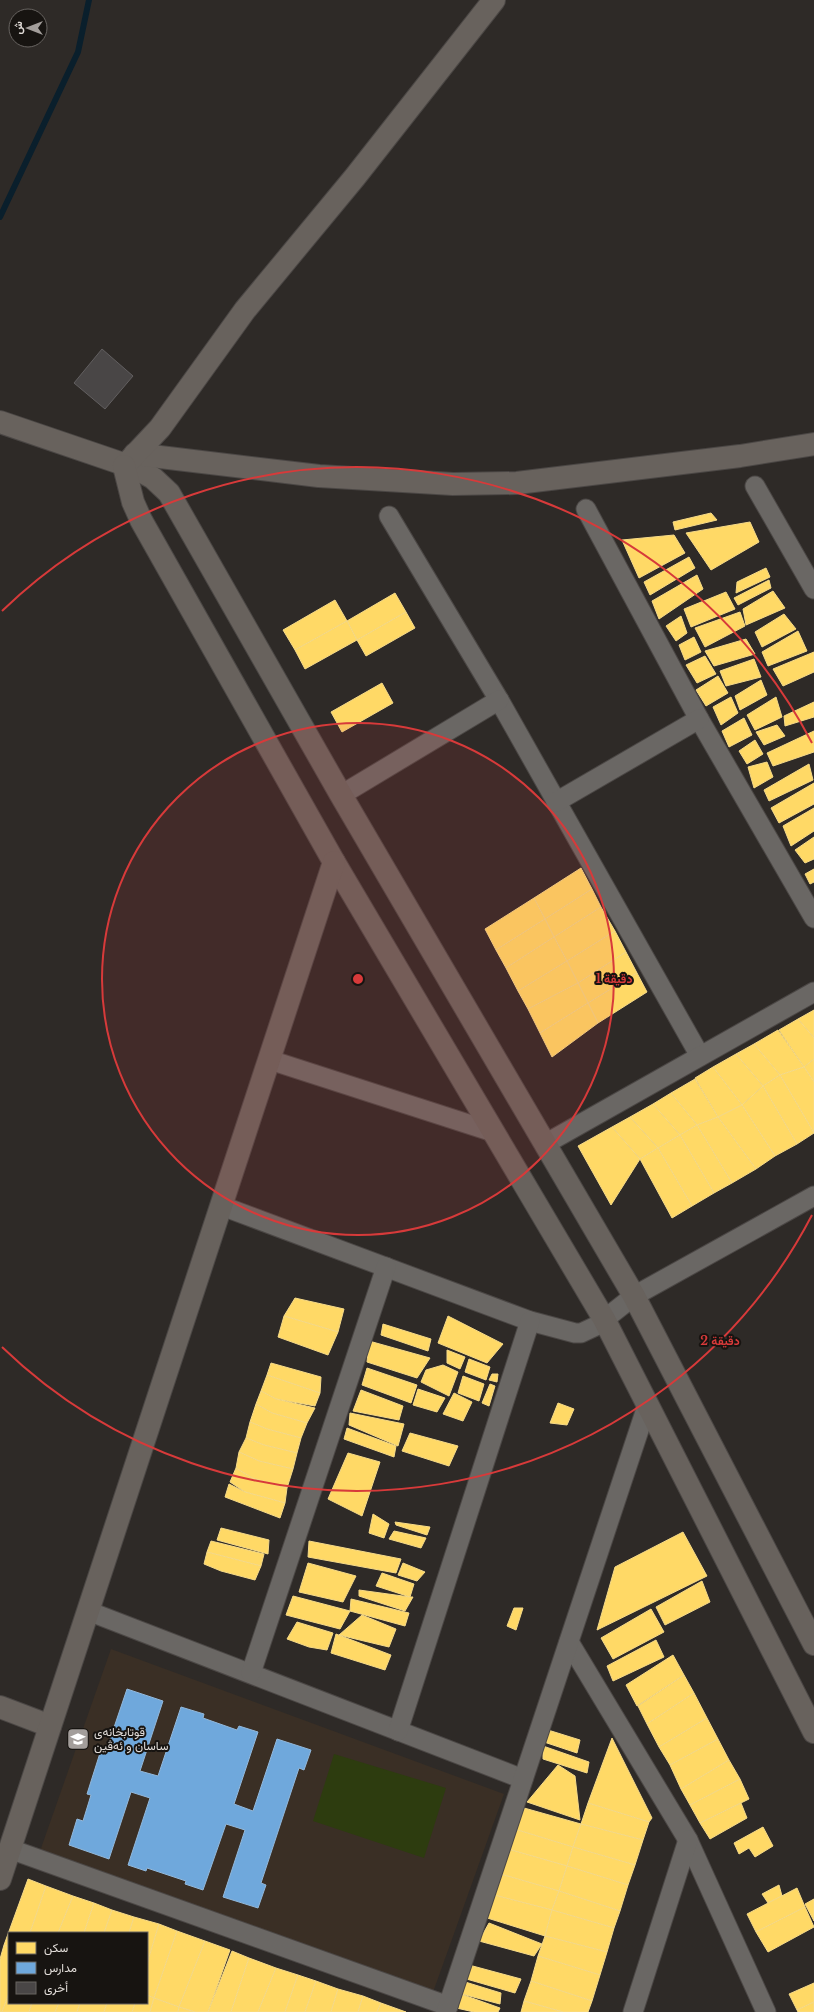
<svg xmlns="http://www.w3.org/2000/svg" width="814" height="2012" font-family="'Libre Baskerville',Vazirmatn,serif">
<rect width="100%" height="100%" fill="#2e2a27"/>
<polygon fill="#3a2f25" points="111,1649 504,1794 432,1995 39,1854"/>
<polygon fill="#2d3c0f" points="334,1754 446,1788 424,1858 313,1821"/>
<g fill="#ffd966" stroke="#f6da88">
<polygon points="711,513 717,520 675,530 673,522"/>
<polygon points="750,522 759,542 711,570 686,533"/>
<polygon points="674,535 685,553 639,578 622,540"/>
<polygon points="689,557 695,568 650,595 644,582"/>
<polygon points="766,568 770,577 736,593 737,582"/>
<polygon points="697,575 703,589 659,619 652,601"/>
<polygon points="769,580 771,588 738,605 734,598"/>
<polygon points="773,591 785,608 746,625 743,609"/>
<polygon points="726,592 735,609 691,627 684,609"/>
<polygon points="395,593 406,612 357,640 347,621"/>
<polygon points="335,600 347,621 295,650 283,630"/>
<polygon points="406,612 415,628 366,656 357,640"/>
<polygon points="740,612 745,626 705,647 695,628"/>
<polygon points="784,614 796,629 762,647 755,632"/>
<polygon points="681,616 687,633 676,641 666,626"/>
<polygon points="347,621 357,640 305,669 295,650"/>
<polygon points="798,631 807,651 768,666 762,652"/>
<polygon points="694,637 701,652 685,660 679,645"/>
<polygon points="746,639 755,654 714,666 705,651"/>
<polygon points="814,652 814,672 783,686 773,669"/>
<polygon points="705,656 716,674 697,683 686,665"/>
<polygon points="754,659 761,677 726,686 720,671"/>
<polygon points="718,676 728,693 706,706 696,690"/>
<polygon points="761,680 767,695 740,710 735,696"/>
<polygon points="382,683 393,703 342,732 331,712"/>
<polygon points="731,697 738,713 721,725 713,707"/>
<polygon points="776,697 782,717 755,730 747,715"/>
<polygon points="814,702 814,717 785,726 784,716"/>
<polygon points="744,718 752,735 729,747 722,731"/>
<polygon points="777,725 785,736 764,745 756,732"/>
<polygon points="814,731 814,752 773,766 767,753"/>
<polygon points="755,740 763,754 747,764 739,751"/>
<polygon points="767,762 773,777 754,788 748,767"/>
<polygon points="809,764 813,780 769,801 764,790"/>
<polygon points="814,783 814,804 779,823 771,808"/>
<polygon points="814,808 814,831 791,846 783,826"/>
<polygon points="814,837 814,859 805,863 795,850"/>
<polygon points="581,868 592,889 545,919 534,898"/>
<polygon points="814,869 814,882 810,884 805,874"/>
<polygon points="592,889 601,907 554,937 545,919"/>
<polygon points="534,898 545,919 496,950 485,929"/>
<polygon points="601,907 615,931 567,961 554,937"/>
<polygon points="545,919 554,937 506,968 496,950"/>
<polygon points="615,931 626,952 578,983 567,961"/>
<polygon points="554,937 567,961 518,991 506,968"/>
<polygon points="626,952 637,973 588,1003 578,983"/>
<polygon points="567,961 578,983 528,1009 518,991"/>
<polygon points="637,973 647,992 598,1023 588,1003"/>
<polygon points="578,983 588,1003 540,1033 528,1009"/>
<polygon points="588,1003 598,1023 552,1057 540,1033"/>
<polygon points="814,1010 814,1038 798,1019"/>
<polygon points="798,1019 814,1038 814,1059 804,1067 779,1030"/>
<polygon points="778,1030 804,1067 780,1075 754,1044"/>
<polygon points="754,1044 780,1075 763,1086 736,1054"/>
<polygon points="736,1054 763,1086 742,1105 713,1067"/>
<polygon points="814,1059 814,1082 804,1067"/>
<polygon points="713,1067 742,1105 718,1117 695,1078"/>
<polygon points="804,1067 814,1082 814,1133 780,1075"/>
<polygon points="780,1075 814,1133 797,1144 763,1086"/>
<polygon points="695,1079 718,1117 697,1125 671,1093"/>
<polygon points="763,1086 797,1144 775,1156 742,1105"/>
<polygon points="671,1093 697,1125 680,1135 653,1104"/>
<polygon points="653,1104 680,1135 658,1148 630,1117"/>
<polygon points="742,1105 775,1156 756,1169 718,1117"/>
<polygon points="630,1117 658,1148 640,1159 612,1127"/>
<polygon points="718,1117 756,1169 732,1183 697,1125"/>
<polygon points="697,1125 732,1183 714,1193 680,1135"/>
<polygon points="612,1127 640,1159 611,1205 578,1146"/>
<polygon points="680,1135 714,1193 692,1206 658,1148"/>
<polygon points="658,1148 692,1206 672,1218 640,1159"/>
<polygon points="295,1298 344,1309 338,1332 284,1316"/>
<polygon points="284,1316 338,1332 328,1355 278,1337"/>
<polygon points="448,1316 503,1344 487,1363 438,1343"/>
<polygon points="383,1324 431,1339 428,1351 381,1335"/>
<polygon points="369,1341 430,1358 417,1378 367,1362"/>
<polygon points="447,1350 465,1357 460,1369 447,1363"/>
<polygon points="469,1359 490,1367 486,1380 465,1372"/>
<polygon points="271,1363 321,1377 320,1393 267,1375"/>
<polygon points="443,1365 458,1372 449,1396 421,1382 426,1370"/>
<polygon points="367,1368 417,1385 411,1403 362,1385"/>
<polygon points="492,1374 498,1374 497,1382 489,1380"/>
<polygon points="267,1375 320,1393 315,1406 276,1399 261,1391"/>
<polygon points="463,1376 484,1384 479,1401 458,1393"/>
<polygon points="490,1384 495,1386 489,1406 482,1403"/>
<polygon points="418,1389 445,1398 437,1412 413,1405"/>
<polygon points="361,1390 403,1406 399,1420 353,1411"/>
<polygon points="261,1391 276,1399 315,1408 307,1423 272,1413 256,1404"/>
<polygon points="454,1393 472,1402 463,1421 443,1414"/>
<polygon points="558,1403 574,1409 567,1425 550,1423"/>
<polygon points="256,1404 272,1413 307,1423 301,1438 267,1429 250,1422"/>
<polygon points="350,1413 404,1424 398,1446 349,1425"/>
<polygon points="250,1422 267,1429 301,1438 297,1453 264,1445 246,1438"/>
<polygon points="347,1428 396,1446 394,1457 344,1439"/>
<polygon points="410,1433 458,1446 449,1466 402,1451"/>
<polygon points="246,1438 264,1445 297,1453 293,1469 259,1461 239,1452"/>
<polygon points="239,1452 259,1461 293,1469 287,1488 252,1478 236,1468"/>
<polygon points="348,1453 380,1462 362,1516 328,1499"/>
<polygon points="236,1468 252,1478 287,1488 285,1503 245,1492 230,1482"/>
<polygon points="229,1484 245,1492 285,1503 280,1518 225,1497"/>
<polygon points="373,1514 389,1524 384,1538 369,1533"/>
<polygon points="395,1522 430,1527 427,1535 396,1525"/>
<polygon points="221,1528 269,1540 268,1554 217,1540"/>
<polygon points="394,1531 426,1538 421,1548 389,1539"/>
<polygon points="683,1532 707,1576 597,1630 615,1567"/>
<polygon points="211,1541 264,1554 261,1566 207,1552"/>
<polygon points="309,1541 401,1559 396,1573 308,1557"/>
<polygon points="207,1552 261,1566 255,1580 221,1571 204,1564"/>
<polygon points="308,1563 356,1576 343,1602 299,1592"/>
<polygon points="403,1563 425,1572 417,1581 398,1575"/>
<polygon points="382,1573 414,1584 410,1597 376,1586"/>
<polygon points="702,1581 710,1602 665,1625 656,1607"/>
<polygon points="359,1590 410,1597 413,1597 405,1611 359,1596"/>
<polygon points="293,1596 350,1611 340,1629 286,1615"/>
<polygon points="351,1599 409,1613 405,1626 350,1611"/>
<polygon points="514,1608 523,1608 516,1630 507,1626"/>
<polygon points="651,1609 664,1632 613,1659 601,1638"/>
<polygon points="362,1615 396,1629 389,1647 339,1635"/>
<polygon points="297,1622 333,1633 327,1650 309,1647 287,1639"/>
<polygon points="336,1634 391,1655 385,1670 331,1653"/>
<polygon points="656,1640 664,1657 613,1681 607,1666"/>
<polygon points="673,1655 684,1675 637,1706 626,1685"/>
<polygon points="684,1675 694,1693 647,1724 638,1706"/>
<polygon points="694,1693 707,1718 659,1747 647,1724"/>
<polygon points="707,1718 718,1739 670,1765 659,1747"/>
<polygon points="548,1730 580,1740 577,1753 541,1741"/>
<polygon points="612,1738 652,1818 649,1822 588,1803"/>
<polygon points="718,1739 729,1760 681,1789 670,1765"/>
<polygon points="543,1746 589,1762 587,1773 543,1759"/>
<polygon points="729,1760 740,1779 690,1805 681,1789"/>
<polygon points="558,1765 575,1776 580,1820 527,1802"/>
<polygon points="740,1779 749,1799 700,1823 690,1805"/>
<polygon points="588,1803 649,1822 643,1840 581,1824"/>
<polygon points="741,1803 747,1818 710,1839 700,1823"/>
<polygon points="517,1806 581,1824 573,1847 511,1828"/>
<polygon points="581,1824 643,1840 635,1865 573,1847"/>
<polygon points="763,1827 773,1846 755,1857 749,1848 739,1854 734,1843"/>
<polygon points="511,1828 573,1847 567,1866 504,1848"/>
<polygon points="573,1847 635,1865 628,1885 567,1866"/>
<polygon points="504,1848 567,1866 559,1891 497,1873"/>
<polygon points="567,1866 628,1885 620,1911 559,1891"/>
<polygon points="497,1873 559,1891 552,1910 490,1894"/>
<polygon points="28,1879 46,1886 30,1933 9,1933 9,1947 4,1945"/>
<polygon points="779,1885 782,1896 768,1903 762,1894"/>
<polygon points="46,1886 73,1896 58,1933 30,1933"/>
<polygon points="797,1888 805,1907 756,1932 747,1914"/>
<polygon points="559,1891 620,1911 614,1928 552,1910"/>
<polygon points="490,1894 552,1910 545,1936 484,1917"/>
<polygon points="73,1896 94,1903 84,1933 58,1933"/>
<polygon points="814,1899 814,1921 805,1904"/>
<polygon points="94,1903 112,1910 104,1933 84,1933"/>
<polygon points="805,1907 814,1927 768,1952 756,1932"/>
<polygon points="112,1910 134,1917 129,1933 104,1933"/>
<polygon points="552,1910 614,1928 607,1952 545,1936"/>
<polygon points="134,1917 159,1924 147,1964 147,1933 129,1933"/>
<polygon points="489,1923 542,1944 534,1956 479,1941"/>
<polygon points="159,1924 177,1931 154,1998 147,1995 147,1964"/>
<polygon points="177,1931 205,1941 179,2007 154,1998"/>
<polygon points="545,1936 607,1952 600,1975 538,1956"/>
<polygon points="205,1941 230,1950 208,2012 195,2012 179,2007"/>
<polygon points="4,1945 9,1947 9,1993 2,2012 0,2012 0,1959"/>
<polygon points="232,1951 249,1958 231,2012 208,2012"/>
<polygon points="538,1956 600,1975 592,2001 531,1981"/>
<polygon points="249,1958 276,1968 258,2012 231,2012"/>
<polygon points="469,1965 521,1979 515,1993 463,1978"/>
<polygon points="276,1968 298,1975 285,2012 258,2012"/>
<polygon points="298,1975 316,1981 305,2012 285,2012"/>
<polygon points="316,1981 338,1989 331,2012 305,2012"/>
<polygon points="462,1981 501,1993 500,2004 458,1993"/>
<polygon points="531,1981 592,2001 588,2012 563,2012 524,2001"/>
<polygon points="814,1983 814,2002 797,2010 789,1994"/>
<polygon points="338,1989 363,1996 358,2012 331,2012"/>
<polygon points="9,1993 9,2003 32,2003 29,2012 2,2012"/>
<polygon points="458,1993 500,2008 498,2012 474,2012 452,2007"/>
<polygon points="147,1995 154,1998 150,2012 132,2012 135,2003 147,2003"/>
<polygon points="363,1996 381,2003 377,2012 358,2012"/>
<polygon points="154,1998 179,2007 178,2012 150,2012"/>
<polygon points="524,2001 563,2012 521,2012"/>
<polygon points="814,2002 814,2012 798,2012 797,2010"/>
<polygon points="32,2003 59,2003 55,2012 29,2012"/>
<polygon points="59,2003 80,2003 77,2012 55,2012"/>
<polygon points="80,2003 107,2003 104,2012 77,2012"/>
<polygon points="107,2003 135,2003 132,2012 104,2012"/>
<polygon points="381,2003 406,2012 377,2012"/>
<polygon points="179,2007 195,2012 178,2012"/>
</g>
<polygon fill="#6fa8dc" stroke="#92b8db" points="127,1689 163,1701 140,1771 158,1776 181,1707 204,1714 203,1718 237,1730 239,1726 258,1732 234,1804 253,1811 277,1739 311,1750 304,1770 299,1768 261,1883 266,1885 258,1908 223,1897 245,1830 226,1824 203,1890 185,1884 186,1881 147,1868 146,1871 128,1865 150,1798 131,1792 109,1859 69,1845 77,1819 83,1821 91,1795 87,1794 100,1753 105,1754"/>
<g fill="none" stroke-linecap="round" stroke-linejoin="round">
<polyline stroke="#0a1f2c" stroke-width="6" points="0,217 78,52 89,0"/>
</g>
<polygon fill="#494646" stroke="#625f60" points="102,349 133,376 105,409 74,383"/>
<g fill="none" stroke-linecap="round" stroke-linejoin="round">
<g stroke="#4b4745" stroke-width="21">
<g id="street">
<polyline points="755,486 814,589"/>
<polyline points="586,509 699,719 814,918"/>
<polyline points="389,516 499,700 700,1056"/>
<polyline points="341,795 499,700"/>
<polyline points="556,802 699,719"/>
<polyline points="270,1060 493,1132"/>
<polyline points="545,1144 814,992"/>
<polyline points="222,1206 530,1321 575,1333 581,1333 596,1326 634,1296 814,1196"/>
<polyline points="88,1611 523,1779"/>
<polyline points="569,1642 688,1840 766,2012"/>
<polyline points="251,1673 386,1267"/>
<polyline points="398,1731 530,1321"/>
<polyline points="10,1849 448,2006"/>
<polyline points="446,2012 647,1406"/>
<polyline points="633,2012 688,1840"/>
</g>
</g>
<g stroke="#4b4745" stroke-width="24">
<g id="secondary">
<polyline points="0,422 135,468 153,478 169,493 341,795 634,1296 814,1644"/>
<polyline points="135,454 319,476 453,484 517,483 740,456 814,444"/>
<polyline points="128,462 160,428 245,310 355,177 494,0"/>
<polyline points="124,466 133,502 141,520 334,862 604,1319 814,1732"/>
<polyline points="0,1707 50,1726"/>
<polyline points="0,1879 334,862"/>
</g>
</g>
<use href="#street" stroke="#6a6764" stroke-width="19"/>
<use href="#secondary" stroke="#68625d" stroke-width="22"/>
</g>
<circle cx="358" cy="979" r="256" fill="#d73a3a" fill-opacity=".12"/>
<g fill="none" stroke="#d73a3a" stroke-width="2">
<circle cx="358" cy="979" r="256"/>
<path d="M812 1215A512 512 0 0 1 2 1347M2 611A512 512 0 0 1 812 743"/>
</g>
<defs>
<g id="school-square" transform="scale(1.15)"><rect x="-9" y="-9" width="18" height="18" rx="4" fill="#a39e9b" stroke="#171411"/><path d="M0-5L7-2L0 1L-7-2ZM-4 1L0 2.5L4 1V4Q0 6-4 4Z" fill="#fff"/></g>
</defs>
<g fill-rule="evenodd">
<use href="#school-square" x="78" y="1739"/>
</g>
<g text-anchor="middle" stroke-width="4" stroke-linejoin="round" paint-order="stroke">
<g font-size="12" fill="#e2ddd9" stroke="#171411" text-anchor="start">
<text x="94" y="1736">قوتابخانەی<tspan x="94" dy="14">ساسان و ئەڤین</tspan></text>
</g>
</g>
<circle cx="358" cy="979" r="6" fill="#d73a3a" stroke="#171411" stroke-width="2"/>
<g font-size="12" text-anchor="middle" font-weight="bold" fill="#d73a3a" stroke="#171411" stroke-width="4" stroke-linejoin="round" paint-order="stroke">
<text x="614" y="983">1 دقيقة</text>
<text x="720" y="1345">2 دقيقة</text>
</g>
<rect x="8" y="1932" width="140" height="72" fill="#171411" stroke="#686461"/>
<rect x="16" y="1942" width="20" height="12" fill="#ffd966" stroke="#686461"/>
<text x="44" y="1952" font-size="12" fill="#e2ddd9">سكن</text>
<rect x="16" y="1962" width="20" height="12" fill="#6fa8dc" stroke="#686461"/>
<text x="44" y="1972" font-size="12" fill="#e2ddd9">مدارس</text>
<rect x="16" y="1982" width="20" height="12" fill="#494646" stroke="#686461"/>
<text x="44" y="1992" font-size="12" fill="#e2ddd9">أخرى</text>
<g transform="translate(28 28) rotate(270)"><circle r="19" fill="#171411" stroke="#686461"/>
<path d="M0-3L7 15L0 10L-7 15Z" fill="#a39e9b"/>
<text y="-6" font-size="11" font-weight="bold" text-anchor="middle" fill="#e2ddd9">ش</text>
</g>
</svg>
